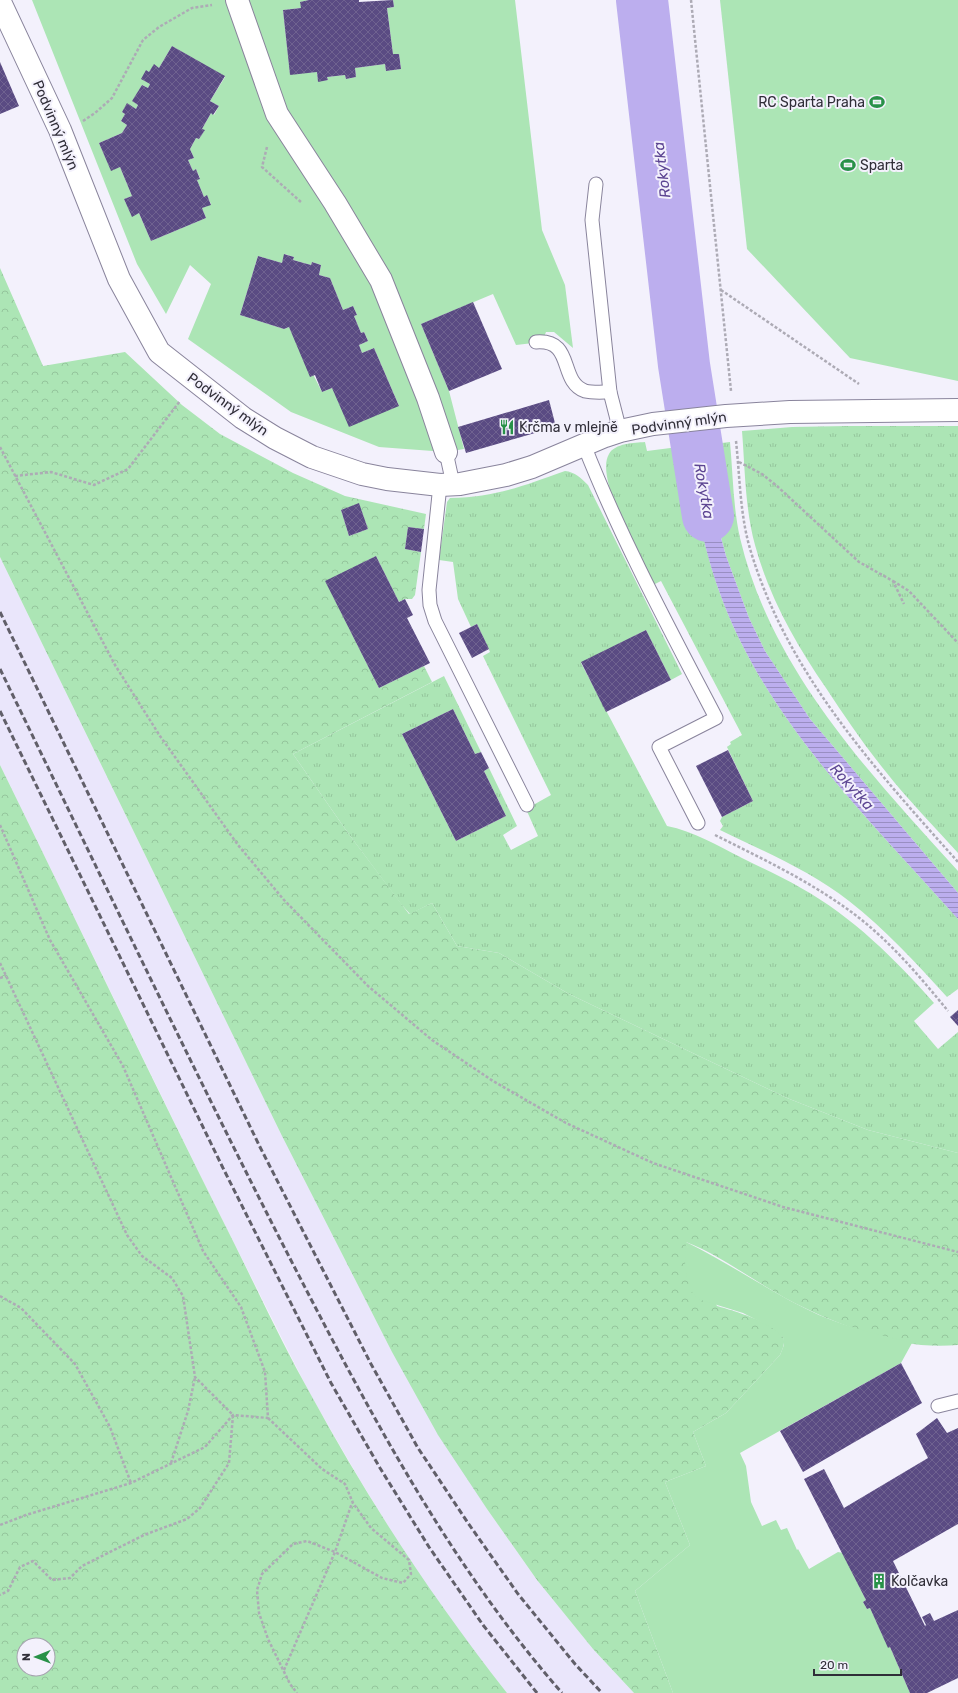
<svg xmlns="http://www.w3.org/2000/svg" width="958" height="1693" font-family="Rubik,sans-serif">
<defs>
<pattern id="grass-tufts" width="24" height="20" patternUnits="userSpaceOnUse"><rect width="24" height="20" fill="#ace5b5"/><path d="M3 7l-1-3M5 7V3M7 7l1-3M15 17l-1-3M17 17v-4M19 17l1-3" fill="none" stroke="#94c59c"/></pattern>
<pattern id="forest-crowns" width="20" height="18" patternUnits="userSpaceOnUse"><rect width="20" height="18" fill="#ace5b5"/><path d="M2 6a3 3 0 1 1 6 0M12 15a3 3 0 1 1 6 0" fill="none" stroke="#94c59c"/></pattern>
<pattern id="water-rules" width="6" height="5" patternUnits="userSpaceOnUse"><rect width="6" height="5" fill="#bcaeee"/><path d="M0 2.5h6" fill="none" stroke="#998ec2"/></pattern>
<pattern id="building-cross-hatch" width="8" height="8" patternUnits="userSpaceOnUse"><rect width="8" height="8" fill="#5a4b83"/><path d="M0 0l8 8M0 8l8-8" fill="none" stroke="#6f6290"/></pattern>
</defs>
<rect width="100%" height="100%" fill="#f3f1fc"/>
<polygon fill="#eae6fb" points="0,557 282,1136 392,1352 487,1509 537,1580 593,1649 634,1693 507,1693 464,1639 409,1560 360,1480 310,1394 201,1177 0,765"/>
<g fill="url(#grass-tufts)">
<path d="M847 426H958V853C934 826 908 800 886 772 864 745 845 717 826 688 796 644 769 597 755 545 745 509 745 468 742 431L792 427Z"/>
<path d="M645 442 647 451 686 446C694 494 702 542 718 588 763 718 869 819 958 919V989L947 997C916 963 885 929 849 901 811 871 763 851 720 830L723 826 720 821 722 817 753 801 727 747 731 744 730 742 742 735 661 581 653 585C641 560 594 478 609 454 615 443 634 443 645 442Z"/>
<path d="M730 442C733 474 733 507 740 538 771 670 870 774 958 871V893L810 719 765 651 749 618 726 556 717 523 705 445Z"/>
<path d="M565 471C575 472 581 478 588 485L682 674 671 680 646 630 581 663 667 826C693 831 719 846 742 858 762 868 782 877 801 888 853 917 895 959 934 1003L914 1021 938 1049 958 1032V1153L868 1130 787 1098 569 994 499 953 457 946 432 903 410 914 401 904 348 833 293 754 444 676 481 752 475 754 453 709 402 734 456 841 506 816 484 771 489 768 517 826 503 835 511 850 538 836 526 809 551 795 483 656 490 652 477 624 471 627 458 599 453 562 439 560 447 502 450 498C496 497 523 486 565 471Z"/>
</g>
<g fill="url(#forest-crowns)" fill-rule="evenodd">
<path d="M0 268 43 366 125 352 182 405 220 434 293 473 345 496 426 514 424 529 408 527 405 549 421 552 415 595 412 599H405L399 602 376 556 326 582 379 688 424 666 432 682 293 754 348 833 409 914 432 903 457 946 499 953 569 994 787 1098 868 1130 958 1153V1345C946 1346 934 1346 921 1345 872 1339 810 1314 768 1288 741 1272 715 1253 686 1242L717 1306C731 1310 776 1323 783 1337 786 1343 782 1350 780 1355L726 1413 693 1432 706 1466 665 1482 690 1545 635 1591 673 1693H634L593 1649 537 1580 487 1509 438 1435 392 1352 282 1136 0 557ZM359 504 368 529 349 536 341 510Z"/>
<path d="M0 765C74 916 147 1069 222 1219 252 1278 279 1338 311 1395 368 1500 433 1599 507 1693H0ZM24 1645H48V1669H24Z"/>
</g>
<g fill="#ace5b5" fill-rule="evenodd">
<path d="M32 0H309L301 2V8L283 10 290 74 317 72 318 81 328 80 327 77 345 75 346 79 356 77 355 68 385 64 386 71 401 69 399 54H393L387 8 394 7 393 0H515L542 230 565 285 573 348 554 332H546L542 342 516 345 493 294 421 324 449 391 464 449 446 452 379 447 291 412 188 339 211 284 190 265 166 314 137 264ZM172 46 225 77 210 101 219 106 214 115 211 113 202 129 204 131 199 139 196 138 190 149 194 158 188 160 193 171 196 169 200 178 197 180 204 197 207 196 211 204 202 208 206 218 151 241 139 213 132 216 124 199 132 196 120 167 111 170 99 143 122 133 127 125 121 121 125 114 122 112 127 104 136 109 138 105 133 101 142 85 148 88 150 84 146 70 149 72 154 65 159 68ZM285 254 294 257 293 260 311 265 312 262 321 265 319 275 330 278 343 310 353 306 357 315 354 316 361 333 364 332 368 341 359 345 362 353 374 348 399 406 332 388 322 392 289 327 284 329 240 315 258 256 282 263Z"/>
<polygon points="720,0 958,0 958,381 850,358 747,249"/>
<path d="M686 1242C731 1264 773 1294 819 1315 849 1328 881 1335 912 1343L901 1363 740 1453 746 1466 751 1502 762 1526 776 1520 781 1530 787 1528 797 1550 798 1549 809 1569 838 1552 843 1553 866 1600 863 1602 867 1609 870 1608 888 1647H890L910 1693H673L635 1591 690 1545 665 1482 706 1466 693 1432 726 1413 780 1355 784 1345 783 1337 774 1329 743 1313 701 1300 693 1294 688 1282 685 1267Z"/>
</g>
<path fill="url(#water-rules)" d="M705 445 717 523 726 556 749 618 765 651 810 719 958 893V919C869 819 763 718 718 588 702 543 694 494 686 446Z"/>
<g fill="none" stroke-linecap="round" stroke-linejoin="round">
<polyline stroke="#bcaeee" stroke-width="52" points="642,0 684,365 708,516"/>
</g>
<g fill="url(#building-cross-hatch)">
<polygon points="309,0 359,0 359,2 393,0 394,7 387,8 393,54 399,54 401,69 386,71 385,64 355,68 356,77 346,79 345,75 327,77 328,80 318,82 317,72 290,75 283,10 301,8 300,2"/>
<polygon points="172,46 225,76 210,101 219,106 213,115 211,113 202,129 205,130 199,139 196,138 190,149 194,158 188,160 193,171 196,169 200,179 197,180 204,197 207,195 211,205 202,208 206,218 151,241 139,213 132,217 124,199 132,196 120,167 111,171 99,143 122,133 127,125 121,121 125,114 122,112 127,103 136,109 138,105 132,101 142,85 148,88 150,84 141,79 146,70 149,72 154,64 159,68"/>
<polygon points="0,62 19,106 0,114"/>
<polygon points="284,254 294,257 293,260 311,265 312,262 321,265 319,275 330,278 343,310 353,306 357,315 354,316 361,333 364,332 368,341 359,345 362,353 374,348 399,406 349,427 332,388 322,392 315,375 310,377 289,327 284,329 240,315 258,256 282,263"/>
<polygon points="473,302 502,369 449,391 421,324"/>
<polygon points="549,400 556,427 466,453 458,427"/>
<polygon points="359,503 368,529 349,536 341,510"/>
<polygon points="408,527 424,529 421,552 405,549"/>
<polygon points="376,556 399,602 405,599 413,615 407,618 430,663 379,688 325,581"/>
<polygon points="477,624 489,649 472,658 459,633"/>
<polygon points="646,630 671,680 606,712 581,662"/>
<polygon points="453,709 475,754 481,752 489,768 484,771 506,816 456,841 402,734"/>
<polygon points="728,750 753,801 722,817 696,766"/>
<polygon points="958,1010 958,1026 950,1017"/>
<polygon points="901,1363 922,1403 803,1472 780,1431"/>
<polygon points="937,1418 947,1433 958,1428 958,1524 893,1561 925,1626 926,1625 922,1617 930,1613 934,1621 958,1610 958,1678 927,1693 910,1693 890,1647 888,1648 870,1608 867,1609 863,1602 866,1600 804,1479 824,1469 844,1508 928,1458 916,1434"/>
</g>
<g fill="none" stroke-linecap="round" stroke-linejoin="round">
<g stroke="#89849c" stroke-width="15">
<g id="lane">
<polyline points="596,184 592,220 610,392 620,431"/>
<path d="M536 342C575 339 558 381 585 391 593 393 603 392 610 392"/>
<path d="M584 445C621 539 669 628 716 718L659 747 698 823"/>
<polyline points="446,452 453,484"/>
<polyline points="440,485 429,590 430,605 435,621 527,805"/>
<polyline points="938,1406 958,1401"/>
</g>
</g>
<g stroke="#89849c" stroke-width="24">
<g id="street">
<polyline points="237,0 277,114 335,203 381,280 428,398 446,452"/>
<polyline points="0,2 60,130 119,279 159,352 243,418 275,438 312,457 362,474 387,479 440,485 460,484 506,475 532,467 605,436 620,431 653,424 726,416 790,412 958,410"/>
</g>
</g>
<g stroke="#adabb5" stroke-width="2.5" stroke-dasharray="3 2" stroke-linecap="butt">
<polyline points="691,0 731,391"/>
<polyline points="83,121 95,113 112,98 143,40 159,27 192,8 212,5"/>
<polyline points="267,147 262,167 302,203"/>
<polyline points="721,290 859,384"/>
<path d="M736 441C740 478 740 517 751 552 788 674 875 769 958 862"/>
<polyline points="0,447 115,665 160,736 238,845 284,900 368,986 432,1040 493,1081 566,1123 653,1163 783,1207 958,1252"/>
<polyline points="739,462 762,474 777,486 859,562 893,581 904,604"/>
<polyline points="15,476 51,472 94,485 128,469 180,401"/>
<polyline points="893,581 909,591 958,643"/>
<polyline points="0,825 50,940 123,1066 203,1251 241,1307 265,1372 268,1418 233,1415 205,1447 131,1483 26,1515 0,1525"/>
<path d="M715 835C759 857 803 878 843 906 884 934 917 973 948 1011"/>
<polyline points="0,963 127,1235 142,1256 172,1278 183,1296 195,1377 233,1415 229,1463 200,1508 187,1519 144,1535 82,1566 70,1578 52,1580 33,1561 20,1567 8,1591 0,1595"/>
<polyline points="0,978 6,976"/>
<polyline points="0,1296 21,1308 75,1364 110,1427 131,1483"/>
<polyline points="268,1418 322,1469 345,1484 353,1503 371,1528 409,1560 411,1574 403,1583 382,1578 335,1552 307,1541 293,1544 262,1574 257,1590 259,1613 268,1639 290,1684 297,1693"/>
<polyline points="171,1463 188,1411 195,1377"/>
<polyline points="284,1670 335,1552 352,1503"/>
</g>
<use href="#lane" stroke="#fff" stroke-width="13"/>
<use href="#street" stroke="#fff" stroke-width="22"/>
<g stroke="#615f69" stroke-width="3" stroke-dasharray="6 3" stroke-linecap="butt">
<polyline points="0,612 260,1147 371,1364 418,1448 468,1523 518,1594 575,1664 602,1693"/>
<path d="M0 669C93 859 184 1051 280 1239 362 1398 444 1558 562 1693"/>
<polyline points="0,711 222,1166 331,1383 380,1468 429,1547 483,1625 537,1693"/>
</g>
</g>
<defs>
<g id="stadium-bare" transform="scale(1.2)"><path d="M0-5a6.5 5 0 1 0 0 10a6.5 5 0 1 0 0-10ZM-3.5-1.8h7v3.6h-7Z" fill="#289148" stroke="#f3f1fc" stroke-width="2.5" paint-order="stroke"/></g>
<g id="restaurant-bare" transform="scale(1.2)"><path d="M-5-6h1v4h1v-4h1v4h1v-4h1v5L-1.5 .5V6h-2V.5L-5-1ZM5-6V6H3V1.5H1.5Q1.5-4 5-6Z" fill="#289148" stroke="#f3f1fc" stroke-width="2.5" paint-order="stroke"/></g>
<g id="building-bare" transform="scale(1.2)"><path d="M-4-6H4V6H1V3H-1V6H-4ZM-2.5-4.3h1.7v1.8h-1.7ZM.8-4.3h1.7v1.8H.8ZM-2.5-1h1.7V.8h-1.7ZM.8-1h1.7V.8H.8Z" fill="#289148" stroke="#f3f1fc" stroke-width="2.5" paint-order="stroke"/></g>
</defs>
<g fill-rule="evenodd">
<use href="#stadium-bare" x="877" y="102"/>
<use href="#stadium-bare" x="848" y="165"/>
<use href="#restaurant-bare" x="507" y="427"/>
<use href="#building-bare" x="879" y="1581"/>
</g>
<g text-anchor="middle" stroke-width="4" stroke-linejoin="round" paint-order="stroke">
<g font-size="14" fill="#302e38" stroke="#f3f1fc" text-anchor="start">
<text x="865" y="107" text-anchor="end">RC Sparta Praha</text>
<text x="860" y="170">Sparta</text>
<text x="519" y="432">Krčma v mlejně</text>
<text x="891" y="1586">Kolčavka</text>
</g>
<g font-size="14" fill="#302e38" stroke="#f3f1fc">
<text transform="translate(56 125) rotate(67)" y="5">Podvinný mlýn</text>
<text transform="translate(228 404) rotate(36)" y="5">Podvinný mlýn</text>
<text transform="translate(679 423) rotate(-8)" y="5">Podvinný mlýn</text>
</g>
<g font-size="15" font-style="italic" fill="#5c4592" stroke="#f3f1fc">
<text transform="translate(662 170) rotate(-97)" y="5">Rokytka</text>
<text transform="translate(704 491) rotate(80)" y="5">Rokytka</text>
<text transform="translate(852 787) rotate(48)" y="5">Rokytka</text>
</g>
</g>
<g transform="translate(36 1657) rotate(269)"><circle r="19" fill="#f3f1fc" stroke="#a5a3ae"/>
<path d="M0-3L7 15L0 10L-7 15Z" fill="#289148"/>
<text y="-6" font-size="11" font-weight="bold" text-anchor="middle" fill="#302e38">N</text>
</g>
<path d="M814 1669v6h87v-6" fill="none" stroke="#302e38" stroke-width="2"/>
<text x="820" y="1669" font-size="12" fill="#302e38" stroke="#f3f1fc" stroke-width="3" paint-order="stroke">20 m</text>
</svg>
